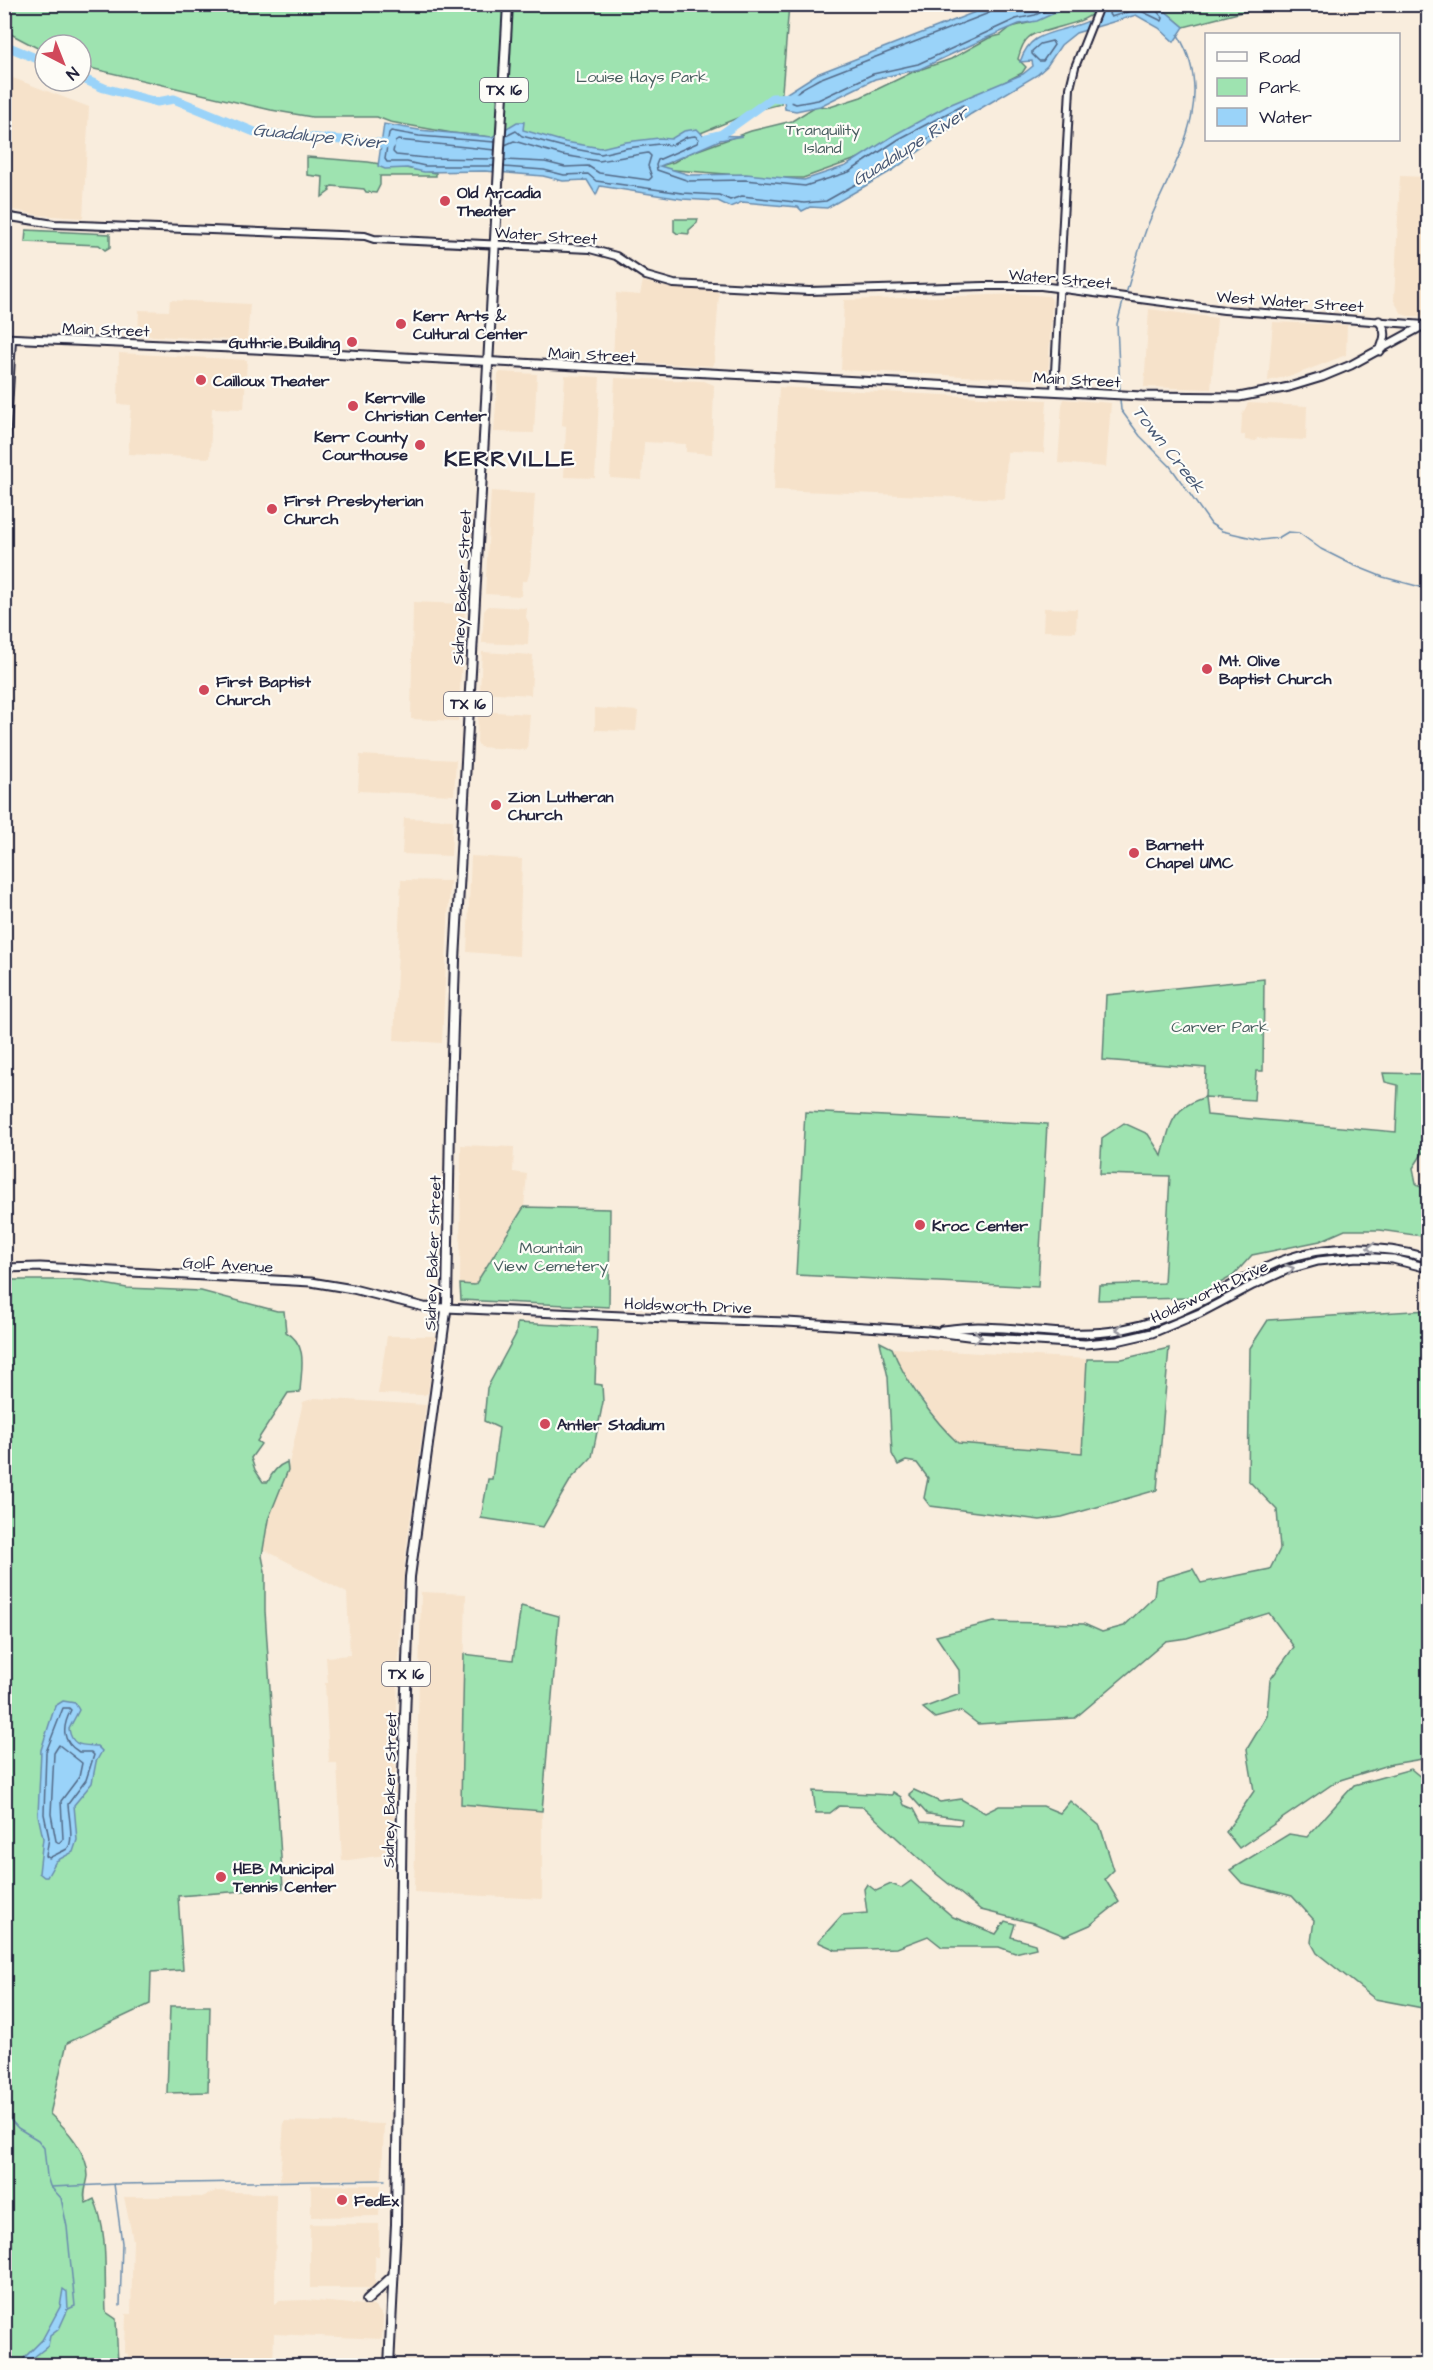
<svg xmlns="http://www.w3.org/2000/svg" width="1433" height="2370" font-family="'Architects Daughter',sans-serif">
<rect width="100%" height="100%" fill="#f9eddd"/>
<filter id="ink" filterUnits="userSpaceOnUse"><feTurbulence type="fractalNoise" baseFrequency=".0167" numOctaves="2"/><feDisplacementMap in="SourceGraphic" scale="12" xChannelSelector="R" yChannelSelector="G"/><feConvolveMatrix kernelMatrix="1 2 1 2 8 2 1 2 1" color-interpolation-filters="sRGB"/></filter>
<g filter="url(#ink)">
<g fill="#f6e2ca">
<polygon points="5,75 89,107 83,218 38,215 5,208"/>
<polygon points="1400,176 1428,177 1428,313 1423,316 1408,316 1402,314 1394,301"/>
<polygon points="643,281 669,288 717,291 719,294 714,364 712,366 613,361 616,293 640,295"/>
<polygon points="1021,294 1049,296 1052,300 1048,380 841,370 844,300"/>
<polygon points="170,300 250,304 247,341 138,335 139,310 169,311"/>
<polygon points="1149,309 1217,318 1211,389 1144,387"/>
<polygon points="1273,322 1347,325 1346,355 1297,374 1268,381"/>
<polygon points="119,353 247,360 244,409 212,408 210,458 128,454 131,405 118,404"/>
<polygon points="500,372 537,374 534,433 494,432 498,375"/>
<polygon points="565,375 600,377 595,478 564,477 566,426 562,425"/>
<polygon points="615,378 704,381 714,385 712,454 686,452 686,444 644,442 642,480 610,478"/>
<polygon points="779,387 1047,400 1044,453 1007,452 1005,499 774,490"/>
<polygon points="1064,399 1111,403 1106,467 1058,463 1062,405"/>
<polygon points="1248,403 1307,406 1306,440 1257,438 1256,441 1245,440 1245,435 1241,435 1242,415"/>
<polygon points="491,491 535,494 530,571 527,581 522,581 521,596 485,594"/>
<polygon points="413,602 462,604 465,610 458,721 411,719"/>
<polygon points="488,606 527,608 526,617 529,623 528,645 482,643 484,611"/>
<polygon points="1044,608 1077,609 1076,632 1043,631"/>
<polygon points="482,652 533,655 531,695 480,692"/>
<polygon points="595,708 638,711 636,731 595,730"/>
<polygon points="478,711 530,714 527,750 480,747 477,742"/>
<polygon points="360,755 456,760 454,795 358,791"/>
<polygon points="404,818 453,820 451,856 402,854"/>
<polygon points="471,856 522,859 519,956 467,952"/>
<polygon points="401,880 450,881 442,1043 394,1040"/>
<polygon points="461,1145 514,1147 513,1172 527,1174 524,1207 475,1285 460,1284"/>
<polygon points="387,1336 436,1336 428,1393 424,1395 378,1394"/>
<polygon points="892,1348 1087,1359 1082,1453 958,1443 943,1428 906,1376 898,1363"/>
<polygon points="315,1398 426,1405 405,1558 400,1619 392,1854 342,1861 337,1763 329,1763 325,1683 328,1683 326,1657 350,1655 347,1593 263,1549 268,1520 288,1468 303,1402"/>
<polygon points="421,1592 466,1594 461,1804 542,1811 542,1899 414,1892"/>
<polygon points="284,2121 384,2124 382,2179 280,2180"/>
<polygon points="311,2185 381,2185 379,2216 311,2217"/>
<polygon points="216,2191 276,2194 275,2304 279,2301 306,2300 375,2306 383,2316 382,2339 274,2334 273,2365 127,2365 128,2354 125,2353 126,2314 131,2314 133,2240 124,2197 202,2197"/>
<polygon points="310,2224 379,2224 379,2256 375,2256 375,2288 310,2288"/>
</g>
<g fill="#9ee3b0" stroke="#608276" stroke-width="1.5">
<polygon points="4,5 789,5 781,104 757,110 664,148 601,148 452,133 390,122 377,117 312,117 271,110 81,66 81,45 45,45 45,52 5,31"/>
<path d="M1069 5H1101C1088 23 1067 24 1046 31 1041 32 1033 33 1028 38 1022 43 1020 52 1018 59L1026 67 1022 73 859 158 803 178H776L662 169 660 166 674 162 687 154 751 131 792 121 816 106 830 107 861 97 913 72 951 59 989 38 1001 35 1011 27 1028 23Z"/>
<polygon points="1158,5 1262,5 1261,7 1184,27"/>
<polygon points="307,157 368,162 436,173 436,176 380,176 380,185 376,193 366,192 364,189 332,186 329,188 330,191 322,197 323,177 307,175"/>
<polygon points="674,219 698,219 697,223 689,230 689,234 680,233 678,234 674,231"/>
<polygon points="26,230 110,234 110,247 105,250 99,245 25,242"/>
<path d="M1264 979 1263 1071H1256L1254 1100 1205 1097 1207 1115 1396 1132 1398 1085 1385 1082 1383 1073 1428 1074V1145L1413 1168 1416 1183 1428 1193V1237L1380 1230H1345L1320 1241 1252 1255 1233 1276 1193 1298 1098 1300 1099 1285 1164 1283 1170 1176 1100 1174 1102 1138 1124 1123 1148 1134 1162 1156C1171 1124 1170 1109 1205 1097L1206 1068 1103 1060 1106 995Z"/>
<polygon points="805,1112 1047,1124 1038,1287 796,1275"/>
<polygon points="524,1207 610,1209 609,1307 461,1300 460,1284 475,1285"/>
<path d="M5 1280H81L127 1288 201 1291 277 1311H284L286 1332C309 1345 301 1370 300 1392L288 1393 257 1441 261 1444 251 1458 255 1470 263 1482H268C272 1472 277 1466 287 1462L288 1470 268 1520 262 1556 265 1571V1611L283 1888 178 1896 183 1970 151 1972 150 2004 67 2043 50 2114C67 2129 88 2153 88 2176 87 2185 82 2195 86 2203L94 2199C109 2232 104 2277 106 2312L116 2319 118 2365 5 2364Z"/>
<polygon points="1428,1310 1428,1758 1392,1764 1337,1781 1239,1848 1226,1832 1254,1791 1247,1749 1267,1716 1270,1680 1294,1647 1269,1613 1187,1638 1166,1641 1075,1718 978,1724 961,1711 935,1718 923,1708 960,1694 959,1670 936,1636 994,1622 1084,1624 1102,1632 1124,1626 1154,1597 1156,1580 1193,1569 1201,1583 1270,1569 1280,1549 1277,1510 1248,1480 1250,1348 1268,1320"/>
<polygon points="517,1323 597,1327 595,1384 602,1385 603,1402 592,1457 571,1479 543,1527 481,1518 488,1479 492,1479 499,1428 484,1421 487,1388 516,1334"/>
<path d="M880 1342 892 1348C904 1379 933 1420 958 1443L1082 1453 1087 1359H1122L1169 1348 1157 1490 1062 1517 1040 1520 930 1506 924 1498 928 1478 917 1463 906 1461 898 1465 892 1454 888 1377Z"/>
<polygon points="521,1606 559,1616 542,1811 461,1804 464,1654 513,1660"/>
<polygon points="1411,1769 1422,1778 1428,1779 1428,2009 1375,1999 1317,1953 1311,1942 1314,1920 1292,1896 1242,1883 1230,1870 1289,1834 1307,1837 1354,1785"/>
<path d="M914 1790 940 1802 961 1799 985 1813 999 1806H1043L1060 1813 1070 1801 1100 1826 1114 1870 1105 1879 1119 1902 1090 1925 1065 1936 1033 1923 981 1910 934 1872 863 1807 839 1806 830 1813H816L813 1791 892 1795 893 1792 901 1797 904 1805 914 1809 921 1822 961 1825 962 1819C950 1818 940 1815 927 1814L909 1794Z"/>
<polygon points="911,1881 953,1917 996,1934 1005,1921 1015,1924 1011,1937 1035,1944 1036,1948 1015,1953 999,1947 942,1947 928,1936 897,1948 836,1950 818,1942 842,1915 867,1913 864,1889 867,1884 876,1891 891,1884 901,1888"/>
<polygon points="170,2006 210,2006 208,2092 167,2093"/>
</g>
<g fill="#9ad3f9" stroke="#6a8cad" stroke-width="1.5">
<polygon points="993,5 1072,5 1037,21 1019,24 984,39 920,69 875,79 820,106 796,111 785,109 784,100 787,93 817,74"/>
<path d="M1107 5H1158L1184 27 1174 42 1159 28 1136 15 1076 33 1061 45 1047 66 1037 75 971 114 893 170 827 208 810 207 802 211 798 207 742 202 730 207 718 201 682 199 600 186 596 195 587 180 563 181 543 176 485 171 424 172 407 168 385 169 378 166 384 124 419 130 492 137 517 122H524L523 130 565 142 601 148 626 142 659 138 671 139 684 131 697 129 703 135 743 136 720 140 660 166 690 175 746 174 804 180 846 166 896 134 949 105 1023 74 1033 66 1032 61 1020 62C1023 53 1028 44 1036 39 1058 26 1093 29 1107 5Z"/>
<path d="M63 1701 75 1703 79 1710 69 1729C72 1747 82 1745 97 1746L102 1751 96 1762 92 1783 74 1805 77 1840 73 1852 56 1861 47 1877H44L39 1873 43 1838 38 1815 41 1750 55 1706Z"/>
<polygon points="63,2289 67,2292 68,2309 59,2329 50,2336 48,2346 25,2364 24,2358 42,2340 60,2307"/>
</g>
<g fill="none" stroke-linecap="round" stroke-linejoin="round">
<g stroke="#526987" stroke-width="1.5">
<path d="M993 4V9L989 13 819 79C809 85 794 90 791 102L796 104 818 100 873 74 918 64 1016 19 1035 15 1060 4"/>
<polyline points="1112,4 1109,14 1111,17 1137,9 1162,21 1163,18 1156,10 1155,4"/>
<polygon points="1052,41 1054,45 1043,61 1039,61 1032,54 1032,51 1040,44"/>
<polyline points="494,159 426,158 396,155 393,152 395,142 398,140 495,150"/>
<polyline points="505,160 545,162 565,167 588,166 599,173 649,180 652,177 648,166 651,156 648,153 599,161 562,155 514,141 505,145"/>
<polyline points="494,166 425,166 407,162 387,162 385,159 389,133 391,131 419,136 495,142"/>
<polyline points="504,167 544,170 564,175 588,174 596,181 682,193 719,195 730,200 742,196 804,203 826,201 890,165 956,119 967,108 963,105 899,139 849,172 805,186 745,180 689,181 657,170 656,165 658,160 697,143 699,139 695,136 687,137 672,145 659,144 627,148 601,154 564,147 522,136 516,131 506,136"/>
<path d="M63 1708H69L71 1710C62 1727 61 1741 79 1752H91L94 1755 86 1780 68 1804C68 1813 75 1842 67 1849 62 1852 54 1855 49 1858L46 1856 49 1838 44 1814 46 1752Z"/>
<polygon points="59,1745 82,1763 79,1777 61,1801 63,1839 59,1843 56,1841 51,1814 54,1753"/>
</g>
<g stroke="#6a8cad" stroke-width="1.5">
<path d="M1126 294C1132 272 1139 249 1147 227 1172 165 1219 102 1178 35"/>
<polyline points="1120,391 1117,324 1124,298"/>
<polyline points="1120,399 1121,410 1140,436 1170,466 1211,524 1222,531 1261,540 1278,538 1288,532 1299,533 1321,549 1353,565 1383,577 1428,589"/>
<polyline points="4,2113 18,2128 38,2140 44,2148 47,2176 50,2186 61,2198 67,2227 75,2306 66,2310"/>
<polyline points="114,2184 122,2243 120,2306"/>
<polyline points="51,2187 120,2184 385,2180"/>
<polyline points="17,2366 24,2361"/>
</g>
<g stroke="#9ad3f9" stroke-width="9">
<polyline points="4,45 45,62"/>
<polyline points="81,78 104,88 157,102 174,99 257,133 391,144"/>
<polyline points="706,138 722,134 772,98 797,97"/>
</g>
<g stroke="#22223b" stroke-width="10">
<g id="tertiary">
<polyline points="4,216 54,224 365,236 374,239 590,249 616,256 646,276 674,284 809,291 984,286 1041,286 1224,310 1425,325"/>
<polyline points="1054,391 1070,88 1075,67 1100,4"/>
<polyline points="4,481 12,339"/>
</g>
</g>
<g stroke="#22223b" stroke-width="11">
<g id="secondary">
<path d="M1379 321C1388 332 1385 338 1380 351"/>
<polyline points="4,338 254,349 1142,396 1239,397 1289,387 1322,377 1351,365 1428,323"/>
<polyline points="4,1268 40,1267 311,1282 353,1289 424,1307 667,1318 787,1322 928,1331 976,1337 1085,1344 1117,1341 1152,1333 1200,1313 1253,1285 1286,1270 1318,1261 1357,1257 1393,1259 1428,1268"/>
<path d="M942 1330C954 1329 966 1327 978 1327 1025 1327 1072 1339 1119 1330 1146 1325 1171 1317 1196 1304 1225 1290 1251 1273 1281 1261 1328 1243 1381 1245 1428 1258"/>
</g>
</g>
<g stroke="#22223b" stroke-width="12">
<g id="primary">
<polyline points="367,2300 393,2276"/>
<polyline points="389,2366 396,2224 402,1803 410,1577 447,1304 450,1122 455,960 508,4"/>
</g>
</g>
<use href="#tertiary" stroke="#fdfcf7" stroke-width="6"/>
<use href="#secondary" stroke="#fdfcf7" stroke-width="7"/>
<use href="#primary" stroke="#fdfcf7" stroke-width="8"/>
</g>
<defs><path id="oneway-chevron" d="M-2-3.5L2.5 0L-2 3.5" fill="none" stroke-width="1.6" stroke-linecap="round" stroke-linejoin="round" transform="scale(1.5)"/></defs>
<g stroke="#9a9aa2">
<use href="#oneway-chevron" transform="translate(1371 1248) rotate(-177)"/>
<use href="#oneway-chevron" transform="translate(1290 1269) rotate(-18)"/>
<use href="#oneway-chevron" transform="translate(1120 1329) rotate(170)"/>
<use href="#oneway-chevron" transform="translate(978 1337) rotate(5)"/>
</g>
</g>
<g fill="#d1495b" stroke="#fdfcf7" stroke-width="2">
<circle cx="445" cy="201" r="6"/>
<circle cx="401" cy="324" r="6"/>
<circle cx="352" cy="342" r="6"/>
<circle cx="201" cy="380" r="6"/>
<circle cx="353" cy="406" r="6"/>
<circle cx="420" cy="445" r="6"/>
<circle cx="272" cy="509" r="6"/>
<circle cx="1207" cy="669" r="6"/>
<circle cx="204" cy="690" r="6"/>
<circle cx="496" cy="805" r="6"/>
<circle cx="1134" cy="853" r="6"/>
<circle cx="920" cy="1225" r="6"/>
<circle cx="545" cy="1424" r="6"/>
<circle cx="221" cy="1877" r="6"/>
<circle cx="342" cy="2200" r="6"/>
</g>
<g text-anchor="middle" stroke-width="4.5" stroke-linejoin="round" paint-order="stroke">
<g fill="#fdfcf7" stroke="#646373" stroke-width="1.5">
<rect x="480" y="78" width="48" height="24" rx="4.5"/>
<rect x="444" y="692" width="48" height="24" rx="4.5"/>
<rect x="382" y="1662" width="48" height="24" rx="4.5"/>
</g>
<g font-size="15" font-weight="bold" fill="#22223b">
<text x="504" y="95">TX 16</text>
<text x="468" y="709">TX 16</text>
<text x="406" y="1679">TX 16</text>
</g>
<g font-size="16" fill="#475c5e" stroke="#fdfcf7">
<text x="642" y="82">Louise Hays Park</text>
<text x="823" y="135">Tranquility<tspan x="823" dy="18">Island</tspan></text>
<text x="1220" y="1032">Carver Park</text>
<text x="551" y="1253">Mountain<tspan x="551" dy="18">View Cemetery</tspan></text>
</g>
<g font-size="16" font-weight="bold" fill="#22223b" stroke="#fdfcf7" text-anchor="start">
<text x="457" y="198">Old Arcadia<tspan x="457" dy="18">Theater</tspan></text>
<text x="413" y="321">Kerr Arts &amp;<tspan x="413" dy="18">Cultural Center</tspan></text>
<text x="340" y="348" text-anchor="end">Guthrie Building</text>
<text x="213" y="386">Cailloux Theater</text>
<text x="365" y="403">Kerrville<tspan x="365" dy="18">Christian Center</tspan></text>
<text x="408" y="442" text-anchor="end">Kerr County<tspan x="408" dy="18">Courthouse</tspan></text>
<text x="284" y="506">First Presbyterian<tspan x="284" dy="18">Church</tspan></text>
<text x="1219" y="666">Mt. Olive<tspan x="1219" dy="18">Baptist Church</tspan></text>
<text x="216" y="687">First Baptist<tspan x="216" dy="18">Church</tspan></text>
<text x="508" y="802">Zion Lutheran<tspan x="508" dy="18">Church</tspan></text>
<text x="1146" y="850">Barnett<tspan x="1146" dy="18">Chapel UMC</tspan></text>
<text x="932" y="1231">Kroc Center</text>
<text x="557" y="1430">Antler Stadium</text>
<text x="233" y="1874">HEB Municipal<tspan x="233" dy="18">Tennis Center</tspan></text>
<text x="354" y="2206">FedEx</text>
</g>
<g font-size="16" fill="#22223b" stroke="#fdfcf7">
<text transform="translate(546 235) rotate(4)" y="6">Water Street</text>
<text transform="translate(1060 278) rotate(5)" y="6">Water Street</text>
<text transform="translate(1290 301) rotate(4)" y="6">West Water Street</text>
<text transform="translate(106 329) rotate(2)" y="6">Main Street</text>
<text transform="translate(592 354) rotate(3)" y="6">Main Street</text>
<text transform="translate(1077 379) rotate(3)" y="6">Main Street</text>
<text transform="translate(461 587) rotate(-87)" y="6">Sidney Baker Street</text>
<text transform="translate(432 1253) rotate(-88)" y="6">Sidney Baker Street</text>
<text transform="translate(228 1264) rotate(3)" y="6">Golf Avenue</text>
<text transform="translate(1209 1291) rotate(-25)" y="6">Holdsworth Drive</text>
<text transform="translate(688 1305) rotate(2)" y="6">Holdsworth Drive</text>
<text transform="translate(389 1790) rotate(-89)" y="6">Sidney Baker Street</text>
</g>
<g font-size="18" font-style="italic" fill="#465774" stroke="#fdfcf7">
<text transform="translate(319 136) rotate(6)" y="6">Guadalupe River</text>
<text transform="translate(910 146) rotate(-32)" y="6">Guadalupe River</text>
<text transform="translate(1169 449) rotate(52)" y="6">Town Creek</text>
</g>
<g font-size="22" font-weight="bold" letter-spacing="1.5" fill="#22223b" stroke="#fdfcf7">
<text x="510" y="466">KERRVILLE</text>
</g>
</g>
<rect width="1433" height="2370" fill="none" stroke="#fdfcf7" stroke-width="24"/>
<rect x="12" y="12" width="1409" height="2346" fill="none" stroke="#22223b" stroke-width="2" filter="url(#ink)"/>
<rect x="1205" y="33" width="195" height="108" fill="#fdfcf7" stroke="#a5a5ac" stroke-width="1.5"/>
<rect x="1217" y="52" width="30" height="9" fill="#fdfcf7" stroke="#a5a5ac" stroke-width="1.5"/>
<text x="1259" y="63" font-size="18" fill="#22223b">Road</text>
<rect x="1217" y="78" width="30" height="18" fill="#9ee3b0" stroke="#a5a5ac" stroke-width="1.5"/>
<text x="1259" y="93" font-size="18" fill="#22223b">Park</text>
<rect x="1217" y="108" width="30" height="18" fill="#9ad3f9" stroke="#a5a5ac" stroke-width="1.5"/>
<text x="1259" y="123" font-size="18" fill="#22223b">Water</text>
<g transform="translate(63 63) rotate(138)"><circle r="28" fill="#fdfcf7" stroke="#a5a5ac" stroke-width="1.5"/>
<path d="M0-4.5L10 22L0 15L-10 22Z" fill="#d1495b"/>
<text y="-9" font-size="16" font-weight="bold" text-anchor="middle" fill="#22223b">N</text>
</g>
</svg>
